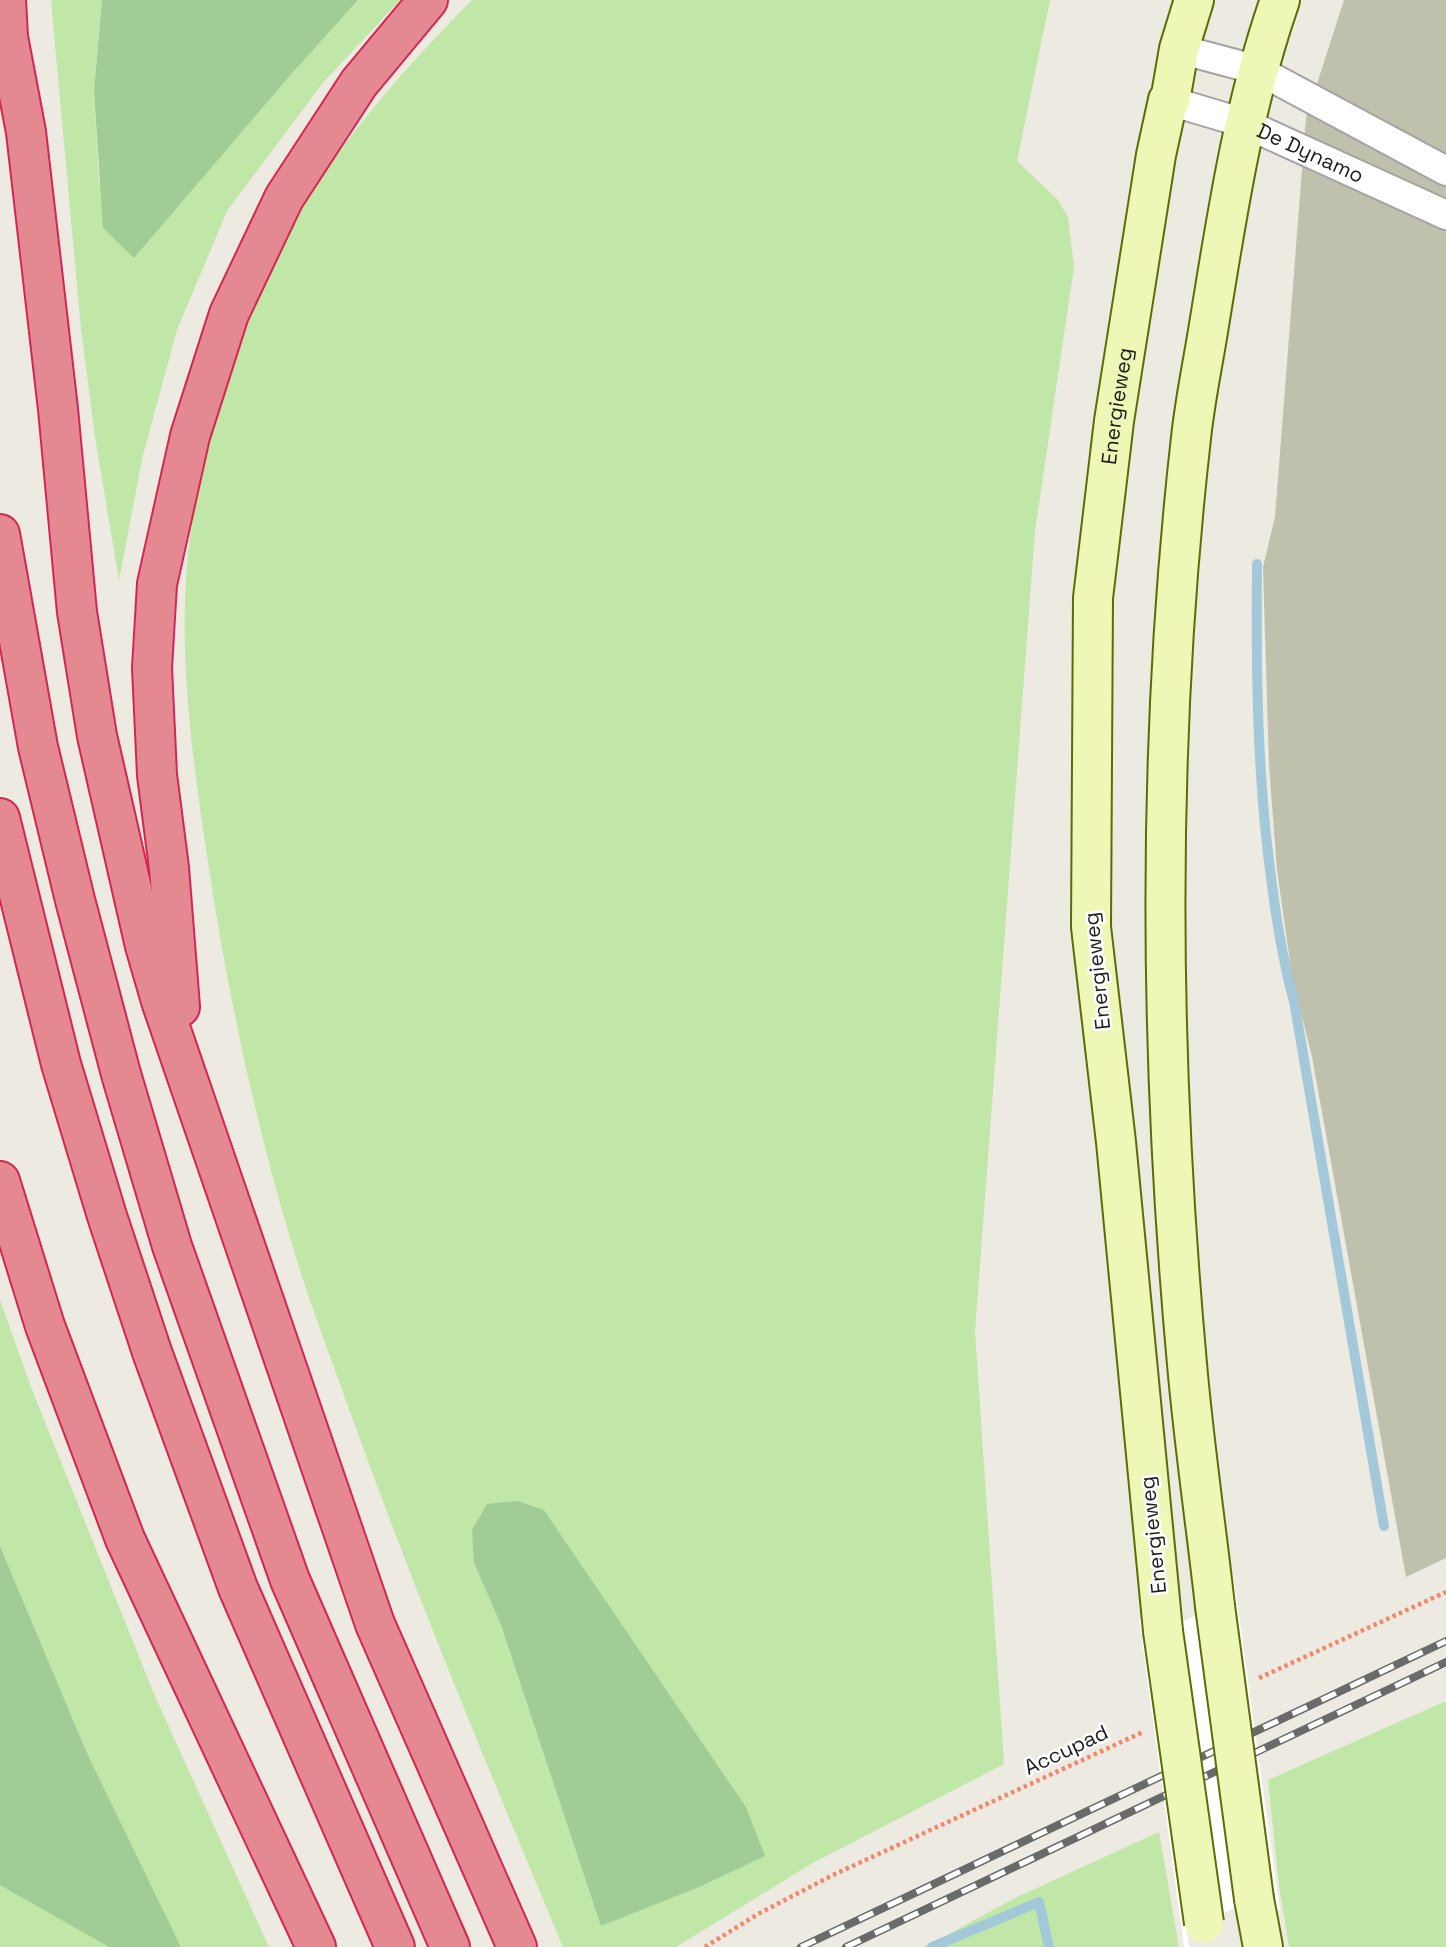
<svg xmlns="http://www.w3.org/2000/svg" width="1446" height="1947" font-family="'Space Grotesk',sans-serif">
<rect width="100%" height="100%" fill="#edeae1"/>
<polygon fill="#bfc1ad" points="1344,0 1446,0 1446,1558 1406,1577 1312,1057 1292,976 1277,870 1269,765 1263,567 1275,517 1306,118"/>
<g fill="#c0e7a7" fill-rule="evenodd">
<polygon points="51,0 102,0 94,92 99,183 286,80 358,0 400,0 322,84 227,211 177,330 143,455 119,580 95,437 81,329"/>
<path d="M472 0H1050L1017 161 1058 200 1068 217 1074 267 1035 531 975 1331 1004 1764 811 1864 676 1947H563C490 1773 417 1598 353 1420 332 1361 309 1302 291 1241 254 1117 227 990 208 862 191 749 174 631 193 517 211 403 261 262 328 167 371 107 420 52 472 0ZM544 1510 746 1807 764 1856 501 1625 474 1563Z"/>
<polygon points="0,1300 31,1387 154,1694 269,1947 181,1947 86,1751 0,1546"/>
<polygon points="1446,1701 1446,1947 1289,1947 1279,1886 1268,1780"/>
<polygon points="1159,1832 1179,1947 925,1947 1015,1898"/>
<polygon points="0,1885 13,1891 109,1947 0,1947"/>
</g>
<g fill="#a1cc96">
<polygon points="102,0 358,0 286,80 134,258 103,228 94,91"/>
<polygon points="517,1501 544,1510 746,1807 765,1856 699,1887 601,1926 501,1625 474,1563 472,1530 487,1504"/>
<polygon points="0,1546 86,1751 181,1947 109,1947 0,1885"/>
</g>
<polygon fill="#fff" points="1233,1573 1280,1910 1276,1911 1272,1890 1187,1931 1189,1947 1184,1947 1139,1619 1143,1619 1163,1631 1232,1598 1229,1575"/>
<g fill="none" stroke-linecap="round" stroke-linejoin="round">
<g stroke="#a2c8da" stroke-width="10">
<path d="M1257 564C1256 671 1257 778 1272 885 1277 924 1283 962 1294 1001L1384 1526"/>
<polyline points="932,1947 1039,1902 1049,1947"/>
</g>
<g stroke="#a3a3a3" stroke-width="32">
<g id="minor">
<polyline points="1179,49 1258,70 1446,171"/>
<path id="s1" d="M1170 101 1244 123 1446 215"/>
</g>
</g>
<g stroke="#596e07" stroke-width="42">
<g id="secondary">
<path d="M1215 1606C1206 1525 1194 1445 1187 1364 1159 1056 1156 745 1191 438 1195 400 1203 363 1209 325 1227 215 1243 106 1280 0"/>
<path id="s2" d="M1163 1631 1116 1142 1091 927 1093 598 1114 421 1156 155 1168 100 1170 101 1179 49 1194 0"/>
<polyline points="1254,1899 1263,1947"/>
</g>
</g>
<g stroke="#d22751" stroke-width="42">
<g id="motorway">
<polyline points="6,0 8,37 26,132 58,409 77,612 97,736 145,946 161,1001 375,1624 517,1947"/>
<polyline points="0,534 38,747 75,900 121,1074 172,1246 290,1580 450,1947"/>
<polyline points="0,818 61,1064 107,1216 152,1352 238,1588 395,1947"/>
<polyline points="180,1007 169,868 157,775 152,668 157,584 190,436 229,314 284,198 359,83 428,0"/>
<polyline points="0,1181 45,1326 125,1539 316,1947"/>
</g>
</g>
<g stroke="#f68569" stroke-width="4.5" stroke-dasharray="3.5 3.5" stroke-linecap="butt">
<polyline points="1259,1678 1446,1592"/>
<polyline points="705,1947 758,1914 833,1875 1143,1732"/>
</g>
<use href="#minor" stroke="#fff" stroke-width="28"/>
<use href="#secondary" stroke="#eef7b5" stroke-width="38"/>
<use href="#motorway" stroke="#e48992" stroke-width="38"/>
<g stroke="#6a6a6a" stroke-width="8">
<g id="rail">
<polyline points="801,1947 1446,1641"/>
<polyline points="846,1947 1446,1662"/>
</g>
</g>
<use href="#rail" stroke="#fff" stroke-width="5" stroke-dasharray="16" stroke-linecap="butt"/>
<g stroke="#596e07" stroke-width="42" stroke-linecap="butt">
<g id="secondary-bridge">
<polyline points="1215,1606 1254,1899"/>
<polyline points="1163,1631 1204,1923"/>
</g>
</g>
<use href="#secondary-bridge" stroke="#eef7b5" stroke-width="38"/>
</g>
<g text-anchor="middle" stroke-width="5" stroke-linejoin="round" paint-order="stroke">
<g font-size="21" fill="#1c1c1c" stroke="#fff">
<text dy="7" stroke="none"><textPath href="#s1" startOffset="150">De Dynamo</textPath></text>
<text dy="7" stroke="none"><textPath href="#s2" startOffset="1230">Energieweg</textPath></text>
<text transform="translate(1097 971) rotate(-96)" y="7">Energieweg</text>
<text transform="translate(1153 1535) rotate(-96)" y="7">Energieweg</text>
<text transform="translate(1066 1750) rotate(-25)" y="7">Accupad</text>
</g>
</g>
</svg>
